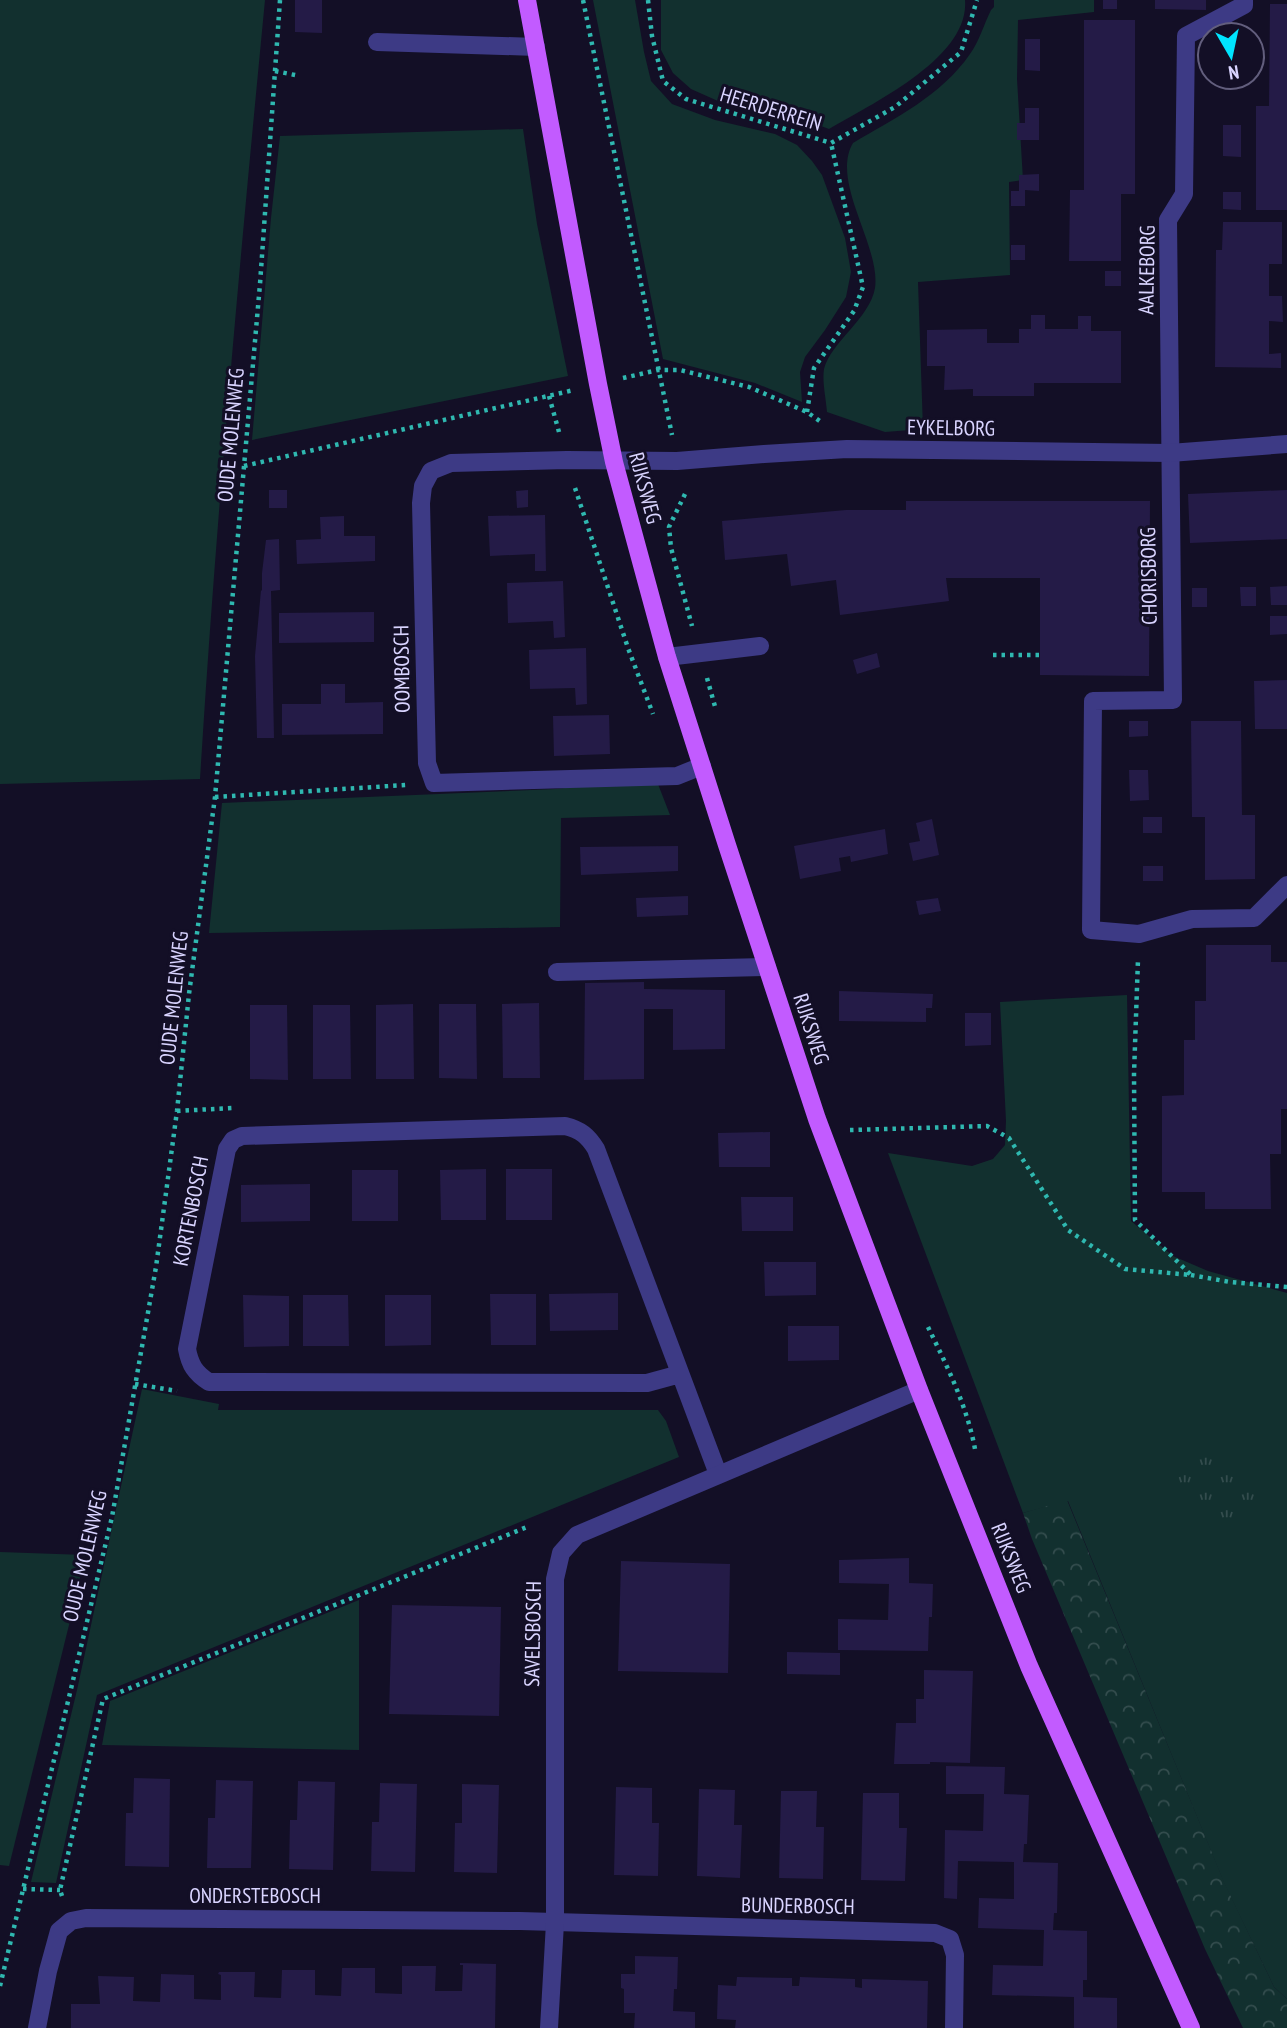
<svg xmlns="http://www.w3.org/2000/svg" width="1287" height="2028" font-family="'PT Sans Narrow',sans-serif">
<defs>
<pattern id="forest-crowns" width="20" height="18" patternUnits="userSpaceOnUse" patternTransform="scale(1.75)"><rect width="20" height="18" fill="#12302f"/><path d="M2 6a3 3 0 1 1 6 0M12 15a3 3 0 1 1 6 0" fill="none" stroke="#344d4e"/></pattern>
<pattern id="park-tufts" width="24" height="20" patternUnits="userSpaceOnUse" patternTransform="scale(1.75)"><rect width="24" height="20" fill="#12302f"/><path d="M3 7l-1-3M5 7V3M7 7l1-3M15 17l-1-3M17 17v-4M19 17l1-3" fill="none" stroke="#344d4e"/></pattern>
</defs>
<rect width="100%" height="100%" fill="#130f26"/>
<g fill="#12302f">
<path d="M0 0H265C240 259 216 519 200 779L0 784Z"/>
<polygon points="593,0 635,0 644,52 651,81 672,104 715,120 775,134 797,145 812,161 822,175 845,238 851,272 846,297 825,330 805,357 800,372 802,402 755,383 663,359"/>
<path d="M661 0H965C970 58 871 104 829 129L797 117 760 108 718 101 691 89 673 73 661 50Z"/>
<path d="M994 0H1094V12L1018 20 1017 79 1023 180 1009 182 1010 275 918 282 923 429 885 432 827 412C826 399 822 382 824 369 831 342 870 318 875 288 881 246 830 182 853 143 895 118 941 96 970 54 979 42 984 24 991 10L994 7Z"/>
<polygon points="523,129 537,224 568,376 252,440 271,218 280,136"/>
<polygon points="656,779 670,815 561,818 560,927 209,933 222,803 555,789"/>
<polygon points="1127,995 1131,1221 1173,1256 1208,1271 1287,1293 1287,1999 1274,1987 1224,1883 1068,1501 1023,1513 888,1153 972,1166 993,1159 1005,1145 1006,1121 1000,1002"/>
<polygon points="142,1389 219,1404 218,1410 658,1410 666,1421 679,1457 97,1695 56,1883 31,1882 77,1690"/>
<polygon points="0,1552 85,1555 72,1613 9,1866 0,1865"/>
<polygon points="359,1600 359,1750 102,1745 110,1701"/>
</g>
<polygon fill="url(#forest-crowns)" points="1067,1500 1224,1882 1274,1987 1287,1999 1287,2028 1243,2028 1205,1949 1032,1539 1023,1513"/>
<polygon fill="url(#park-tufts)" points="1208,1450 1268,1494 1242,1529 1229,1530 1171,1488 1195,1455"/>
<g fill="#241b47">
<polygon points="295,0 322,0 322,33 295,32"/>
<rect x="1103" y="0" width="14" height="9"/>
<polygon points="1155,0 1206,0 1206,10 1155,9"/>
<polygon points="1270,4 1287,4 1287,210 1256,210 1256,106 1269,106"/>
<polygon points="1084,20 1135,20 1135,194 1121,194 1121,261 1069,261 1070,190 1084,190"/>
<polygon points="1025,39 1040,39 1040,71 1025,70"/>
<polygon points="1025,108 1039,108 1039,140 1017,140 1017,123 1025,123"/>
<polygon points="1223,125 1241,125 1241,157 1223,156"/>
<polygon points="1039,174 1039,191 1025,190 1025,206 1011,206 1011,191 1019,191 1019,175"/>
<polygon points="1223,192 1241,192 1241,210 1223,209"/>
<polygon points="1223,222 1282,222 1282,264 1269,264 1269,296 1282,296 1283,322 1269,321 1269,354 1281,353 1281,368 1215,367 1216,250 1222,250"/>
<rect x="1011" y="245" width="14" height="15"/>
<rect x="1105" y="271" width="16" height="15"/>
<polygon points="1031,315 1045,315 1045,329 1078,329 1078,316 1091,316 1091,331 1121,331 1121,383 1034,383 1034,396 973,396 973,389 944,390 945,366 927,366 927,330 987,329 987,343 1019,343 1019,329 1031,329"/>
<rect x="269" y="490" width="18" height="18"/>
<polygon points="528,490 528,507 517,508 516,491"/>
<polygon points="1287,490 1287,539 1190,543 1188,494"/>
<polygon points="906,501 1150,501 1149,676 1040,675 1040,578 946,578 949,601 840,615 836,580 791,586 787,554 725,560 722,521 846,510 906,510"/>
<polygon points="545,515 546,571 535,571 535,554 490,556 488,516"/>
<polygon points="344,516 344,536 375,536 375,561 297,564 296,540 321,539 320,517"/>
<polygon points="279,539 280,590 271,591 274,738 257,738 255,656 261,590 262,591 262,573 266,540"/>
<polygon points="563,581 565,637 554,638 553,621 508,623 507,583"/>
<polygon points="1287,586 1287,605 1271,605 1270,587"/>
<polygon points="1240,587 1256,587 1256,606 1241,606"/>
<rect x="1192" y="588" width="15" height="19"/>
<polygon points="374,612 374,642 279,643 279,613"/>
<polygon points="1270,616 1287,616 1287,634 1270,635"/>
<polygon points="586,648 587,704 576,705 575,688 530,689 529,650"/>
<polygon points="877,653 880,667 857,674 853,660"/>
<polygon points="1287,680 1287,729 1255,729 1254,681"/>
<polygon points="321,684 345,684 345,703 383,702 383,734 282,735 282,704 321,704"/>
<polygon points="609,715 610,754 554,756 553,716"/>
<polygon points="1129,721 1148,721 1148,736 1129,737"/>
<polygon points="1191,721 1241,721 1242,815 1255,815 1255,879 1205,880 1205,817 1192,817"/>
<polygon points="1129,770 1148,770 1149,800 1130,801"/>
<rect x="1143" y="817" width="19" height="16"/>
<polygon points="932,819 939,855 913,861 909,843 920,841 916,823"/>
<polygon points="885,829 888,854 851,862 850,856 839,858 841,871 800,879 794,846"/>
<polygon points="678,846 678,871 581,875 580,847"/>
<rect x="1143" y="866" width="20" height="15"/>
<polygon points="688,896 688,915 637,917 636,898"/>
<polygon points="938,898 941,911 919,915 916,901"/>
<polygon points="1206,945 1271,945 1271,962 1287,962 1287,1109 1281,1109 1281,1154 1270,1154 1271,1209 1205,1209 1205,1192 1162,1192 1162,1096 1184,1095 1184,1040 1195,1040 1195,1001 1206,1001"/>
<polygon points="644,982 644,989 725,990 725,1049 673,1050 673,1009 644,1009 644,1079 584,1080 585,983"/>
<polygon points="839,991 933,994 932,1008 926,1008 926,1022 839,1021"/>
<polygon points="539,1003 540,1078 503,1078 502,1004"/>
<polygon points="413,1004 414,1079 376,1079 376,1005"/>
<polygon points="439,1004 476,1004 477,1079 439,1078"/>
<polygon points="250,1005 287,1005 288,1080 250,1079"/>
<polygon points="313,1005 350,1005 351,1079 313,1079"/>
<polygon points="965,1013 991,1013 991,1045 965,1046"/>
<polygon points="770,1132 770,1167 719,1167 718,1133"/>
<polygon points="486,1169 486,1220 441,1220 440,1170"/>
<rect x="506" y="1169" width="46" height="51"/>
<rect x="352" y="1170" width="46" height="51"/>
<polygon points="310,1184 310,1221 241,1222 241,1185"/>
<polygon points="741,1197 793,1197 793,1231 742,1231"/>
<polygon points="764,1262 816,1262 816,1295 765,1296"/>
<polygon points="618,1293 618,1330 550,1331 549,1294"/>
<polygon points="490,1294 536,1294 536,1345 491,1345"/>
<polygon points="243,1295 289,1296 289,1346 244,1347"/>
<polygon points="303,1295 348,1295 349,1346 303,1346"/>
<polygon points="385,1295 431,1295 431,1345 385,1346"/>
<polygon points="788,1326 839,1326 839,1360 788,1361"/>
<polygon points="909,1558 909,1583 933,1584 932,1617 929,1617 928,1651 838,1650 838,1619 888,1620 889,1584 839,1583 839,1560"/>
<polygon points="621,1561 730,1564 728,1673 618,1671"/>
<polygon points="392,1605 501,1607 499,1716 389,1714"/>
<polygon points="787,1652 840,1653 840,1675 787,1674"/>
<polygon points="924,1670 973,1671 970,1763 930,1762 930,1764 894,1764 896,1723 916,1723 916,1699 924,1699"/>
<polygon points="946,1766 1005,1767 1004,1794 1029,1795 1027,1844 1024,1844 1023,1862 1058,1863 1057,1913 1054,1913 1053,1930 1087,1931 1087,1980 1083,1980 1083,1997 1117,1998 1117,2028 1074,2028 1074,1997 992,1995 993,1965 1043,1966 1044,1930 978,1928 979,1898 1014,1899 1014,1862 958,1861 957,1899 944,1898 945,1830 983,1831 984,1794 946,1794"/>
<polygon points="134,1778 170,1779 169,1867 125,1866 126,1813 133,1813"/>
<polygon points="216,1780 253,1781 251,1868 207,1868 208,1818 215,1818"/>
<polygon points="298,1781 335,1782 333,1870 289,1869 290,1820 297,1820"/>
<polygon points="380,1783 417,1784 415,1872 371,1871 372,1822 379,1822"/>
<polygon points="462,1784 499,1785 497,1873 454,1872 455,1823 462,1823"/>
<polygon points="616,1787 652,1788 652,1823 659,1823 658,1876 614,1875"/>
<polygon points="699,1789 735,1790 734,1825 742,1825 740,1878 697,1876"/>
<polygon points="781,1791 817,1791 816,1827 824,1827 823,1879 779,1878"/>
<polygon points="863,1793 899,1793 899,1828 907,1828 905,1881 861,1880"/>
<polygon points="635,1956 678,1957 677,1989 674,1989 673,2011 695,2012 695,2028 634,2028 635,2013 624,2013 624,1989 621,1988 621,1974 635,1974"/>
<polygon points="460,1963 496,1964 495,2028 71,2028 71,2004 100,2004 98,1976 134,1977 133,2001 160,2002 161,1974 194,1975 194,1999 221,2000 221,1975 218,1974 219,1972 255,1972 254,1997 281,1998 282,1970 315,1970 315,1995 341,1996 342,1968 375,1968 375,1993 402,1994 402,1966 436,1966 435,1991 462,1991 463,1965 460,1965"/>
<polygon points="737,1977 792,1978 792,1986 799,1986 800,1977 855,1979 855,1987 862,1988 862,1979 928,1981 927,2028 735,2028 736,2020 717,2019 718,1985 736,1986"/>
</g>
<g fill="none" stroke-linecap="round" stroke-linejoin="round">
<g stroke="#2fb8b0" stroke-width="4.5" stroke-dasharray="3.5 5" stroke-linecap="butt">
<polyline points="583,0 672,435"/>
<polyline points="648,0 652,36 663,81 686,99 831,143 895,107 961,52 977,0"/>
<polyline points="275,71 300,76"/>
<polyline points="623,378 658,370 680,370 749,387 807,412 821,422"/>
<polyline points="549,396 559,432"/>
<polyline points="807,412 814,368 854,311 863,287 831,143"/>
<polyline points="244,466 574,390"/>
<polyline points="575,488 628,648 653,714"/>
<polyline points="685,494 669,527 671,548 692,626"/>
<polyline points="993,655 1040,655"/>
<polyline points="707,678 716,710"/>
<polyline points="215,797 406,785"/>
<polyline points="177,1111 232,1108"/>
<polyline points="850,1130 987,1126 1009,1138 1068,1230 1125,1269 1191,1275 1135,1220 1134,1074 1138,959"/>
<polyline points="1191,1275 1230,1282 1287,1287"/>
<path d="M928 1327C947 1366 967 1406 975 1449"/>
<polyline points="135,1384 177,1391"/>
<polyline points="23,1889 60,1890"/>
<polyline points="62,1896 60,1890 103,1699 527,1527"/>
<polyline points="0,1986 112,1517 156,1267 177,1111 189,994 215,797 260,284 280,0"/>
</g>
<g stroke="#3d3a85" stroke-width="18">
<polyline points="1244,0 1244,5 1186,36 1184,194 1168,220 1173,700 1093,701 1091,930 1139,934 1192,919 1254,918 1287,885"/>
<polyline points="377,42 536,47"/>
<polyline points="667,657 760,646"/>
<polyline points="702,766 677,776 434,783 427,763 421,503 423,486 431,471 451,463 567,460 677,461 764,454 847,449 1170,453 1287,444"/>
<polyline points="557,972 767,967"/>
<path d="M680 1374 647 1383 209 1382C195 1373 190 1365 187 1349L227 1149 233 1140 242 1136 565 1126C581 1130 588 1136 596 1149L718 1474"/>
<polyline points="37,2028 48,1971 59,1931 71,1921 86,1918 520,1921 935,1933 950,1939 955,1955 954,2028"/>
<polyline points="549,2028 555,1923 555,1579 561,1553 577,1535 919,1390"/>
</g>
<polyline stroke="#c25bff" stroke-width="18" points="527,0 598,384 614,462 667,657 727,845 817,1119 919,1390 1029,1666 1191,2028"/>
</g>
<g text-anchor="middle" stroke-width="6" stroke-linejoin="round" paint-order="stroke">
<g font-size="21" fill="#d9d4ff" stroke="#130f26">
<text transform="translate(771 109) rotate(17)" y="7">HEERDERREIN</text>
<text transform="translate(1147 270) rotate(-89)" y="7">AALKEBORG</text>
<text transform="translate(951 428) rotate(1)" y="7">EYKELBORG</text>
<text transform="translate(231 435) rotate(-85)" y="7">OUDE MOLENWEG</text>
<text transform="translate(645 488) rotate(75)" y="7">RIJKSWEG</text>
<text transform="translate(1149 576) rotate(-91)" y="7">CHORISBORG</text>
<text transform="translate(402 669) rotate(-91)" y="7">OOMBOSCH</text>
<text transform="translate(174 998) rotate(-84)" y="7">OUDE MOLENWEG</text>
<text transform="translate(811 1029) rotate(72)" y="7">RIJKSWEG</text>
<text transform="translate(191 1211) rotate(-79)" y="7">KORTENBOSCH</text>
<text transform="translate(85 1556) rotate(-77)" y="7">OUDE MOLENWEG</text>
<text transform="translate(1011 1558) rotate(68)" y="7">RIJKSWEG</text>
<text transform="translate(533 1634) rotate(-89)" y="7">SAVELSBOSCH</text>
<text x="255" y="1903">ONDERSTEBOSCH</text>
<text transform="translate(798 1906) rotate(1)" y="7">BUNDERBOSCH</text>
</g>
</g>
<g transform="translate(1231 56) rotate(171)"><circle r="33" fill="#130f26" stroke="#625e7d" stroke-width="2"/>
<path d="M0-5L12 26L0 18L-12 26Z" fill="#00e5ff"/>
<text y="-10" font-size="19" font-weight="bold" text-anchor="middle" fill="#d9d4ff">N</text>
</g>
</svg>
